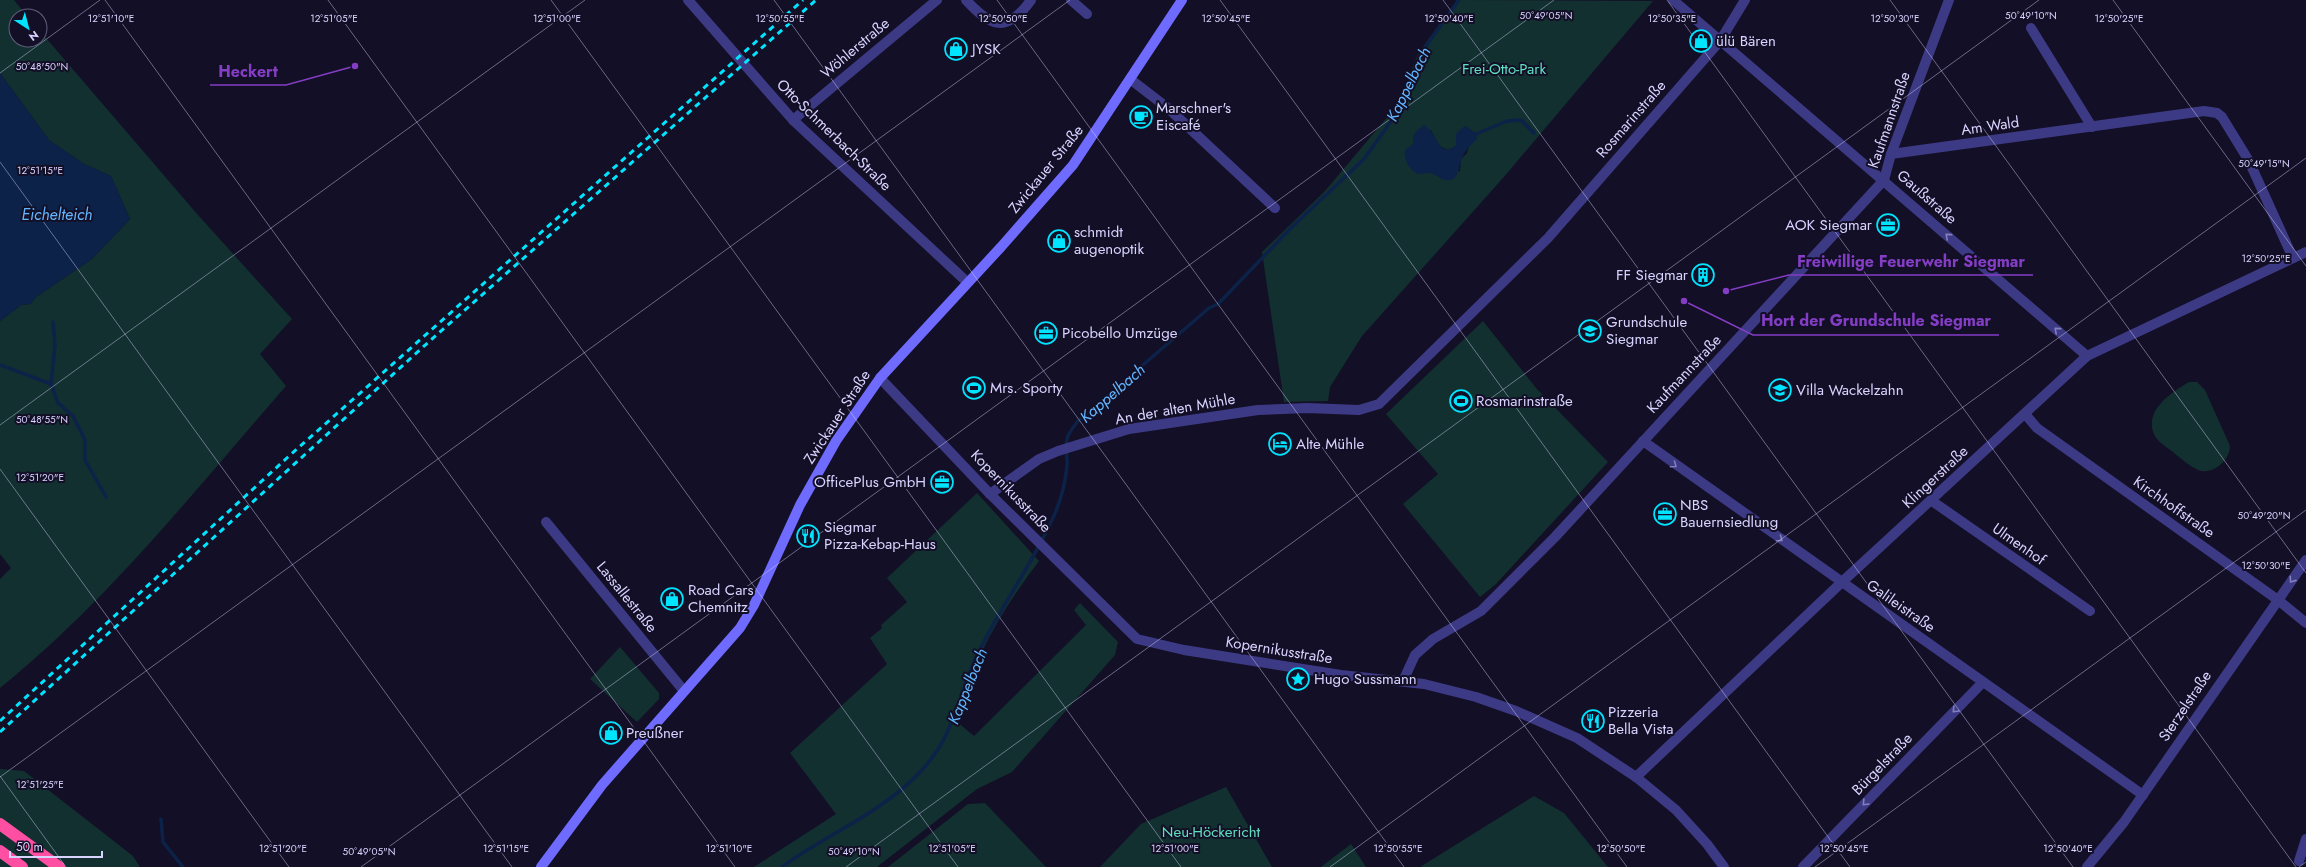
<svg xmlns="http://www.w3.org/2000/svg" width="2306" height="867" font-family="Jost,sans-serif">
<rect width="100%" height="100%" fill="#130f26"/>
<g fill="#12302f" fill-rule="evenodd">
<path d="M0 0H14L27 16H16V40H40V31L198 215 292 319 260 354 286 386C195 490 108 601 0 688V579L11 568 0 554V321L21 305 30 304 36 297 92 259 130 219 111 176 84 164 49 140 0 73Z"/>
<path d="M1457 0 1653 1 1503 178 1362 336 1330 387 1328 401 1284 402 1262 252 1325 191 1395 108 1419 52ZM1465 126 1476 134 1474 141 1469 145 1467 153 1461 159 1460 171C1443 172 1398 180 1408 150 1409 147 1411 147 1413 144L1414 135 1431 130 1438 145 1448 150 1456 146V138Z"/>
<polygon points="1483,321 1536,388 1608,462 1496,584 1480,597 1403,504 1438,474 1386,414"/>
<path d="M2189 382H2197L2205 390 2230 446C2230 459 2216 473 2201 471 2193 469 2180 458 2173 452 2168 448 2158 442 2155 436 2142 411 2172 392 2189 382Z"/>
<path d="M977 493 1039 561C1001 611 973 659 956 721L974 736 1086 625 1074 610 1080 603 1118 642 1115 655 1012 772 977 789 877 867H754L836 814 790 753 887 664 870 638 882 628 881 625 907 602 887 578Z"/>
<polygon points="620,647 659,693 659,699 637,722 590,679"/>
<polygon points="0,769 24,771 133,856 140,867 0,867"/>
<polygon points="1226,787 1272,867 1100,867 1141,824"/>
<polygon points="1534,796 1564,813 1608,867 1420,867"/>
<polygon points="985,803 1046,867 888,867 968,804"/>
<polygon points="1351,844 1366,867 1321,867"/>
</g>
<g fill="#0c2248">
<polygon points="0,73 49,140 84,164 111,176 130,219 92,259 36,297 30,304 21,305 0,321"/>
<path d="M1424 125 1431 131 1441 147 1448 150 1456 146V134L1463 127H1468L1476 134 1477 139C1471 145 1465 150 1462 158 1458 167 1460 182 1445 180 1440 179 1437 175 1433 174 1429 171 1423 174 1418 174 1410 171 1403 158 1405 150L1413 144 1415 132Z"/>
</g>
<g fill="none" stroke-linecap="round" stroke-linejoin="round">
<g stroke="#0c2248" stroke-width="3.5">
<polyline points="1476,134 1507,121 1521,120 1534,133"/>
<polyline points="53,322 55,345 51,384 58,403 73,416 85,440 85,460 106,497"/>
<polyline points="0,365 51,384"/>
<polyline points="161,819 163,842 183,867"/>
<path d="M782 867C827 834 882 813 921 771 953 737 956 704 973 664 994 616 1027 573 1049 526 1059 507 1065 487 1067 466 1068 457 1064 444 1068 436 1070 431 1075 425 1078 421L1209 308 1218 304 1291 228 1364 159 1392 120 1410 85 1421 53 1459 0"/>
</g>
<g stroke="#3d3a85" stroke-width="10">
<polyline points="688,0 793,120 967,282"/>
<path d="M966 0C991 27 1007 34 1031 0"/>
<polyline points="1071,0 1087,14"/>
<polyline points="1673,0 2087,356"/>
<polyline points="2031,28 2092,127"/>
<polyline points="1130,79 1169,109 1275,208"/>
<polyline points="793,120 937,0"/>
<polyline points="1891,154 2204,111 2217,113 2222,117 2249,161 2293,258"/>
<polyline points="880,378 990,494 1137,639 1184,650 1341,675 1424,684 1476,697 1516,711 1577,738 1636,777 1676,810 1707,844 1724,867"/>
<polyline points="2025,414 2037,428 2278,600 2306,623"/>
<polyline points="1643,441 2143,795"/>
<polyline points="990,494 1039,459 1058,451 1129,429 1258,410 1307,408 1359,410 1379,404 1548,238 1720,41 1745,0"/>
<polyline points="1932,501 2090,611"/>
<polyline points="546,522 684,691"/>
<polyline points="1403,681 1415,655 1433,639 1481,611 1555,537 1884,180 1891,154 1949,0"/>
<polyline points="1636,777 1842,582 2087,356 2306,252"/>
<polyline points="2299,861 2306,839"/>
<polyline points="1803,867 1983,682"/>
<polyline points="2087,867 2124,822 2306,560"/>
</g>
<polyline stroke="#6f6bff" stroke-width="10" points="541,867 602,785 740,628 754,605 800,505 836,441 880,378 1001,247 1073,165 1182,0"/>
<g stroke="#ff4fa3" stroke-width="12">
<polyline points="0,824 59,867"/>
<polyline points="0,851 22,867"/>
</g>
<g stroke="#00e5ff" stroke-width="3" stroke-dasharray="6 5" stroke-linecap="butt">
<polyline points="0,721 288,457 803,0"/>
<polyline points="0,732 423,347 816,0"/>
</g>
</g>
<defs><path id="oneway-chevron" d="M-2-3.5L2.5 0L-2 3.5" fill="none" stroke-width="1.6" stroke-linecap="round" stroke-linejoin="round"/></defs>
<g stroke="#837fbc">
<use href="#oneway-chevron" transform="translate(1948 236) rotate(-139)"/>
<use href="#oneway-chevron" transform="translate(2057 330) rotate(-139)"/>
<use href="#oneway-chevron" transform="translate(1674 465) rotate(35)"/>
<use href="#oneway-chevron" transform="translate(1780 539) rotate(35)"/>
<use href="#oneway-chevron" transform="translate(2292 580) rotate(125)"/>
<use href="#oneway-chevron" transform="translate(1955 710) rotate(134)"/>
<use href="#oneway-chevron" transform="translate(1865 803) rotate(134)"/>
</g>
<path fill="none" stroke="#d9d4ff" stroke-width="1" stroke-opacity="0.45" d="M105 0 735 867M328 0 958 867M551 0 1181 867M774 0 1404 867M997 0 1627 867M1220 0 1850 867M1443 0 2073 867M1667 0 2296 867M1890 0 2306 573M2113 0 2306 266M0 73 100 0M0 162 512 867M0 425 585 0M0 469 289 867M0 776 66 867M0 777 1070 0M361 867 1554 0M846 867 2039 0M1330 867 2306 158M1815 867 2306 510M2299 867 2306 862"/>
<defs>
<g id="shop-ring" transform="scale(1.15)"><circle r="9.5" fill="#130f26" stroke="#00e5ff" stroke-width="1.5"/><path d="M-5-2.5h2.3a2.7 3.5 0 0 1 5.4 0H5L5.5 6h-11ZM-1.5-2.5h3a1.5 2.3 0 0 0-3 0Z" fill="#00e5ff"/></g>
<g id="cafe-ring" transform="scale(1.15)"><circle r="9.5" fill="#130f26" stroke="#00e5ff" stroke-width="1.5"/><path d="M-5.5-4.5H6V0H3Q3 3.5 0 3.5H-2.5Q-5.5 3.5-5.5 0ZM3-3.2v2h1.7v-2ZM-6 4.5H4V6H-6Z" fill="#00e5ff"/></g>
<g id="office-ring" transform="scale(1.15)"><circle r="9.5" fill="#130f26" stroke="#00e5ff" stroke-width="1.5"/><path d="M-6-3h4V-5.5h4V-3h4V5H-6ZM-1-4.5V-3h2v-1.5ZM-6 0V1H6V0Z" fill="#00e5ff"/></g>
<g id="building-ring" transform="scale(1.15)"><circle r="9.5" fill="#130f26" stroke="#00e5ff" stroke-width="1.5"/><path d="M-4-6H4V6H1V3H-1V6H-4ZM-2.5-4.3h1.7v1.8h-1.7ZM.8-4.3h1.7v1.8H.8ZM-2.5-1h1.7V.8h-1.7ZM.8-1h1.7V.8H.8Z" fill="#00e5ff"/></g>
<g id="school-ring" transform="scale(1.15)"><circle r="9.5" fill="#130f26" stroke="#00e5ff" stroke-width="1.5"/><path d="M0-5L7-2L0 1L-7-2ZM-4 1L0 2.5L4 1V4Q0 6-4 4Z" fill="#00e5ff"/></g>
<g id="stadium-ring" transform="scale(1.15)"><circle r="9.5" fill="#130f26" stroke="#00e5ff" stroke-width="1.5"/><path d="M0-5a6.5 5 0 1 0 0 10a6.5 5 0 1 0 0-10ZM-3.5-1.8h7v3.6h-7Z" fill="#00e5ff"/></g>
<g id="hotel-ring" transform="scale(1.15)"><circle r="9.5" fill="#130f26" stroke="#00e5ff" stroke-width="1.5"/><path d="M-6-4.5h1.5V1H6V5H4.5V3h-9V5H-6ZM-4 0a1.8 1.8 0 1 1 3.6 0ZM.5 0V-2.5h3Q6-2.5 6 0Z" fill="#00e5ff"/></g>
<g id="restaurant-ring" transform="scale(1.15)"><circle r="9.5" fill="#130f26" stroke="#00e5ff" stroke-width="1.5"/><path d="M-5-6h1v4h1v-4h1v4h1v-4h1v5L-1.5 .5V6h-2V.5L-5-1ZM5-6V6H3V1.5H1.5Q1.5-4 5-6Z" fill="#00e5ff"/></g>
<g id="sight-ring" transform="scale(1.15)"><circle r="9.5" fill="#130f26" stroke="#00e5ff" stroke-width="1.5"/><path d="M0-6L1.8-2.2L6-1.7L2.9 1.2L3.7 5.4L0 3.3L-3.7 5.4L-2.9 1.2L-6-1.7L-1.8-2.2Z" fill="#00e5ff"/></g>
</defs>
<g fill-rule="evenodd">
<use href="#shop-ring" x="1701" y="41"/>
<use href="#shop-ring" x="956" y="49"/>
<use href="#cafe-ring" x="1141" y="117"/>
<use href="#office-ring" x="1888" y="225"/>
<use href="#shop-ring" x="1059" y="241"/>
<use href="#building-ring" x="1703" y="275"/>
<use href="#school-ring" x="1590" y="331"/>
<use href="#office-ring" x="1046" y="333"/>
<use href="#stadium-ring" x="974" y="388"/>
<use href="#school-ring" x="1780" y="390"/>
<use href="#stadium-ring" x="1461" y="401"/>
<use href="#hotel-ring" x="1280" y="444"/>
<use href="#office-ring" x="942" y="482"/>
<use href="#office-ring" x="1665" y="514"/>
<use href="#restaurant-ring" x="808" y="536"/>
<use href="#shop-ring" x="672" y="599"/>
<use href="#sight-ring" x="1298" y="679"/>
<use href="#restaurant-ring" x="1593" y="721"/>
<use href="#shop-ring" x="611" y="733"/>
</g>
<g text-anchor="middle" stroke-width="4" stroke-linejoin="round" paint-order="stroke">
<g font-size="15" fill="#d9d4ff" stroke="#130f26" text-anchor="start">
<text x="1716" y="46">ülü Bären</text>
<text x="972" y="54">JYSK</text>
<text x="1156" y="113">Marschner's<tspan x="1156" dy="17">Eiscafé</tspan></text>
<text x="1872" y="230" text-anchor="end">AOK Siegmar</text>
<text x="1074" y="237">schmidt<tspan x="1074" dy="17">augenoptik</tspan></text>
<text x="1688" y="280" text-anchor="end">FF Siegmar</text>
<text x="1606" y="327">Grundschule<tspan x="1606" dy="17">Siegmar</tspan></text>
<text x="1062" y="338">Picobello Umzüge</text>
<text x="990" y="393">Mrs. Sporty</text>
<text x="1796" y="395">Villa Wackelzahn</text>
<text x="1476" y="406">Rosmarinstraße</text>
<text x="1296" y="449">Alte Mühle</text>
<text x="926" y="487" text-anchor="end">OfficePlus GmbH</text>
<text x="1680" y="510">NBS<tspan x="1680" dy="17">Bauernsiedlung</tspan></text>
<text x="824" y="532">Siegmar<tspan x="824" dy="17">Pizza-Kebap-Haus</tspan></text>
<text x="688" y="595">Road Cars<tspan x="688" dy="17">Chemnitz</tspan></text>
<text x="1314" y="684">Hugo Sussmann</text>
<text x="1608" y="717">Pizzeria<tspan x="1608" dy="17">Bella Vista</tspan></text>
<text x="626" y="738">Preußner</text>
</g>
<g font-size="15" fill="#d9d4ff" stroke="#130f26">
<text transform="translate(855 48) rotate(-40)" y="5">Wöhlerstraße</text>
<text transform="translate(1631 119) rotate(-49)" y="5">Rosmarinstraße</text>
<text transform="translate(1889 120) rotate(-71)" y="5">Kaufmannstraße</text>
<text transform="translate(1990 126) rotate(-8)" y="5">Am Wald</text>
<text transform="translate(834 135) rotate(44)" y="5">Otto-Schmerbach-Straße</text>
<text transform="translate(1046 169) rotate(-51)" y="5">Zwickauer Straße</text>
<text transform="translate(1927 197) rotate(41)" y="5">Gaußstraße</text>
<text transform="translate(1684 374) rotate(-47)" y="5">Kaufmannstraße</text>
<text transform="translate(1175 409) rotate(-10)" y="5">An der alten Mühle</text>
<text transform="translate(837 417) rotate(-57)" y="5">Zwickauer Straße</text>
<text transform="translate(1935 477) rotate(-43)" y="5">Klingerstraße</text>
<text transform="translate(1011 491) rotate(46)" y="5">Kopernikusstraße</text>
<text transform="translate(2174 507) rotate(35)" y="5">Kirchhoffstraße</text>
<text transform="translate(2019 544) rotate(35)" y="5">Ulmenhof</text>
<text transform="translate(627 597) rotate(51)" y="5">Lassallestraße</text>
<text transform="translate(1901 606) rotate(35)" y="5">Galileistraße</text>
<text transform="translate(1279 650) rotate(9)" y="5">Kopernikusstraße</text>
<text transform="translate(2185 706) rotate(-56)" y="5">Sterzelstraße</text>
<text transform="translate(1882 764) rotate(-46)" y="5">Bürgelstraße</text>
</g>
<g font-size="15" fill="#5fe0c0" stroke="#130f26">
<text x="1504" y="74">Frei-Otto-Park</text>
<text x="1211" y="837">Neu-Höckericht</text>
</g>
<g font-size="16" font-style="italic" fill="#62b6ff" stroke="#130f26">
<text transform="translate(1408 84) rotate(-64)" y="6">Kappelbach</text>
<text x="57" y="220">Eichelteich</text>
<text transform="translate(1112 393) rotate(-41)" y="6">Kappelbach</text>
<text transform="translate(967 686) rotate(-68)" y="6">Kappelbach</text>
</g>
</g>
<g font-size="10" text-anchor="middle" fill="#d9d4ff" stroke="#130f26" stroke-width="4" stroke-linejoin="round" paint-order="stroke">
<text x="1546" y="19">50°49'05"N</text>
<text x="2031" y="19">50°49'10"N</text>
<text x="111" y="22">12°51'10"E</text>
<text x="334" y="22">12°51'05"E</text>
<text x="557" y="22">12°51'00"E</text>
<text x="780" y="22">12°50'55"E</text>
<text x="1003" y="22">12°50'50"E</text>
<text x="1226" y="22">12°50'45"E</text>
<text x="1449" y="22">12°50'40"E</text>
<text x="1672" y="22">12°50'35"E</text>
<text x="1895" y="22">12°50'30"E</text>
<text x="2119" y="22">12°50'25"E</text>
<text x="42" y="70">50°48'50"N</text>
<text x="2264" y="167">50°49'15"N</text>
<text x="40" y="174">12°51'15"E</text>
<text x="2266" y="262">12°50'25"E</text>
<text x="42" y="423">50°48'55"N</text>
<text x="40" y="481">12°51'20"E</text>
<text x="2264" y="519">50°49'20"N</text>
<text x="2266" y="569">12°50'30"E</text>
<text x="40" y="788">12°51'25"E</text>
<text x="283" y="852">12°51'20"E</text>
<text x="506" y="852">12°51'15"E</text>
<text x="729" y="852">12°51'10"E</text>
<text x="952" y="852">12°51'05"E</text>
<text x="1175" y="852">12°51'00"E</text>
<text x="1398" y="852">12°50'55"E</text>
<text x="1621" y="852">12°50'50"E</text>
<text x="1844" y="852">12°50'45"E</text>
<text x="2068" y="852">12°50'40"E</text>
<text x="369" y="855">50°49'05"N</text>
<text x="854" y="855">50°49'10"N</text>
</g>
<path fill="none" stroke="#843dc5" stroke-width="1.5" d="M355 66L286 85H210M1726 291L1789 275H2033M1684 301L1753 335H1999"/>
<g fill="#843dc5" stroke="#130f26" stroke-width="1.5">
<circle cx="355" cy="66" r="4"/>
<circle cx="1726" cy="291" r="4"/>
<circle cx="1684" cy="301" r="4"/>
</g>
<g font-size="16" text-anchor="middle" font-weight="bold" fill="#843dc5" stroke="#130f26" stroke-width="4" stroke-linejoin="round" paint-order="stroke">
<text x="248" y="77">Heckert</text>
<text x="1911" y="267">Freiwillige Feuerwehr Siegmar</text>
<text x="1876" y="326">Hort der Grundschule Siegmar</text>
</g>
<g transform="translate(28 28) rotate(144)"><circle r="19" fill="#130f26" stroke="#625e7d"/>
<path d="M0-3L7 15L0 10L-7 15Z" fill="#00e5ff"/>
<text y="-6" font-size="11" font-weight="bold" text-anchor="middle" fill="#d9d4ff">N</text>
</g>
<path d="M10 851v6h92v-6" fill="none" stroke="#d9d4ff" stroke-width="2"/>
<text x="16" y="851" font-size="12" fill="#d9d4ff" stroke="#130f26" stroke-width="3" paint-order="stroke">50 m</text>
</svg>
